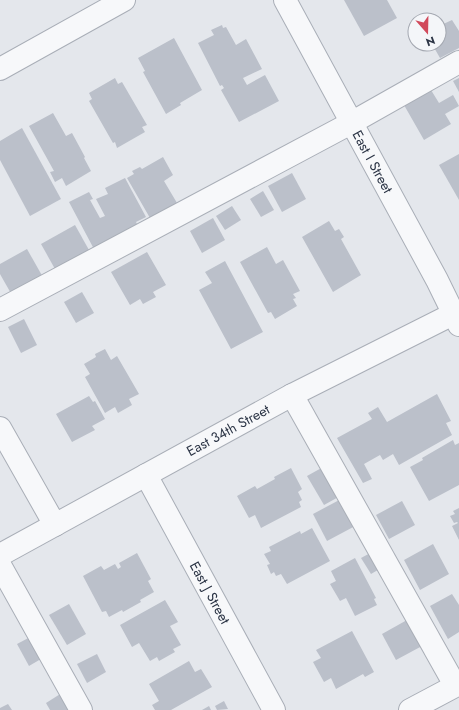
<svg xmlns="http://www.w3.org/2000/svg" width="459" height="710" font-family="Jost,sans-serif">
<rect width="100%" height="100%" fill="#e4e7ec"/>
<g fill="#bbc0ca">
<polygon points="344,0 387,0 397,18 364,36"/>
<polygon points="452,20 459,31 459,48 440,58 432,44 439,44 439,26"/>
<polygon points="222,25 223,28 226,27 236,45 246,39 262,69 243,78 247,85 265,75 279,101 239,122 221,90 224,88 222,85 220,86 198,43 214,35 211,30"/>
<polygon points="174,38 202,90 180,103 181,105 166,114 143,72 145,71 138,58"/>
<polygon points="115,78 118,84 122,82 147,125 142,127 145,132 117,148 115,142 113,143 89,101 92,99 89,93"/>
<polygon points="459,78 459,92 453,81"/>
<polygon points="431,90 439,103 453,95 459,106 445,114 451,124 424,140 404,105"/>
<polygon points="53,113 66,136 72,133 85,157 84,158 91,171 66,186 62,178 55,182 50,172 54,171 29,126"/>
<polygon points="22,128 61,199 30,216 0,160 0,141"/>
<polygon points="459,154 459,200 439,165"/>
<polygon points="163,157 173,175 164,181 177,203 150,218 127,178 134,174 132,171 140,167 142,169"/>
<polygon points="292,173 306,199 282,212 268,186"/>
<polygon points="125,178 146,217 136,222 139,228 95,251 69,202 89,192 93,199 90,200 100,218 105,216 96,199 108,194 105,188"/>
<polygon points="263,191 274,210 261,217 250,199"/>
<polygon points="232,206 241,220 225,230 216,216"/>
<polygon points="213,218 225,240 202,253 190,231"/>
<polygon points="329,221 335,231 339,229 344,237 341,239 361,275 333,292 302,237"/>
<polygon points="75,225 89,250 55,269 41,244"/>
<polygon points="267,247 276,264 283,260 300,291 293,294 296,298 293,299 297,306 275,319 271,312 268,313 240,262"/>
<polygon points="27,249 44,279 13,297 0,274 0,264"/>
<polygon points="147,252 166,285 153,292 156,297 143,304 140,299 130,305 111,272"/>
<polygon points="225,261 263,332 231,349 199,290 212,283 205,272"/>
<polygon points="82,292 94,313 76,323 64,302"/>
<polygon points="24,319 37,345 21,353 8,327"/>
<polygon points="105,349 111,360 117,356 139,394 129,399 132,405 118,413 115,407 105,413 85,377 90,374 84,364 96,357 95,354"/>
<polygon points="437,394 451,421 446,423 452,435 399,465 393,454 383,460 380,455 364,464 372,479 363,483 337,438 372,419 368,413 378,407 387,422"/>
<polygon points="89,396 93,402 95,401 105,419 92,426 95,430 72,442 56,414"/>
<polygon points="453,440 455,445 459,443 459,485 429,501 410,467 423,460 422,458"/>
<polygon points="325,466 342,495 324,505 307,476"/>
<polygon points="291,468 302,489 298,492 302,500 299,502 301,507 261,528 255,515 249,518 237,496 255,486 257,489 275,479 274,477"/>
<polygon points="343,498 357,525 327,541 313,514"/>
<polygon points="402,501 415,525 389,539 376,515"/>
<polygon points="459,508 459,540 452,526 458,523 457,522 454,523 450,516 455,514 453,511"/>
<polygon points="312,528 330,561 287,584 281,574 276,576 274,572 271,574 267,565 270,564 264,554 271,551 269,547 300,531 301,534"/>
<polygon points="433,544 449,574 420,590 404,560"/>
<polygon points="374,551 383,567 371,574 361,558"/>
<polygon points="137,553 151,579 148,581 154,592 140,600 141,602 123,612 122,610 109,617 106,611 102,612 83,576 101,566 104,570 115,564 118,569 121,567 119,563"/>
<polygon points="355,558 376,598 374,599 377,605 355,616 346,598 340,601 330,584 336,581 331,571"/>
<polygon points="452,594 459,605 459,632 448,639 430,606"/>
<polygon points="165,600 178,622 170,626 181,645 173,649 175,652 159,661 157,657 150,661 139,643 132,647 120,625"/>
<polygon points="69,604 86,634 67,645 49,615"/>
<polygon points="407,620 422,646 396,660 382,634"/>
<polygon points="352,631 374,672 365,677 363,674 336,689 331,678 324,682 313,662 321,658 316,650"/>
<polygon points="34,635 46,656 29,666 17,644"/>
<polygon points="97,654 106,672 87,683 77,664"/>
<polygon points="189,661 195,672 201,669 212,687 171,710 155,710 152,705 159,701 149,684"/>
<polygon points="65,691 76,710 50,710 46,703"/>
<polygon points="224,701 228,709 217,710 215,706"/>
<polygon points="8,704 12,710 0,710 0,708"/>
<polygon points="209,706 211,710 202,710"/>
</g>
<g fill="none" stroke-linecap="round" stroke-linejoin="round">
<g stroke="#a9aeb7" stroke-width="24">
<g id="minor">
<path id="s1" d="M285 0 437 280 459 325"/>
<polyline points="0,69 124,0"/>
<polyline points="0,310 351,123 459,62"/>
<polyline points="292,395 455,685"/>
<polyline points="0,428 55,525"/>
<path id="s2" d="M146 475 274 710"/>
<path id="s3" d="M0 555 292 395 459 311"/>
<polyline points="0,565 81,710"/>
<polyline points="410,710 459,684"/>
</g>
</g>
<use href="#minor" stroke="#f7f8fa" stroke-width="22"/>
</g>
<g text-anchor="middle" stroke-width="4" stroke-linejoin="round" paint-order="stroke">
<g font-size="14" fill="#2b3445" stroke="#f4f6f9">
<text dy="5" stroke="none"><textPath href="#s1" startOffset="184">East I Street</textPath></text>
<text dy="5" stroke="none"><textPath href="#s3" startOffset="260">East 34th Street</textPath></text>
<text dy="5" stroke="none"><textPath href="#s2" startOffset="134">East J Street</textPath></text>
</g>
</g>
<g transform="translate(427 32) rotate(160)"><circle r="19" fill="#f4f6f9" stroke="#a4a8b1"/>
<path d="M0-3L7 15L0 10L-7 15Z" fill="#d1495b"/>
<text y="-6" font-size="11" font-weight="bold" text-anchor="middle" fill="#2b3445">N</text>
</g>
</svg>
